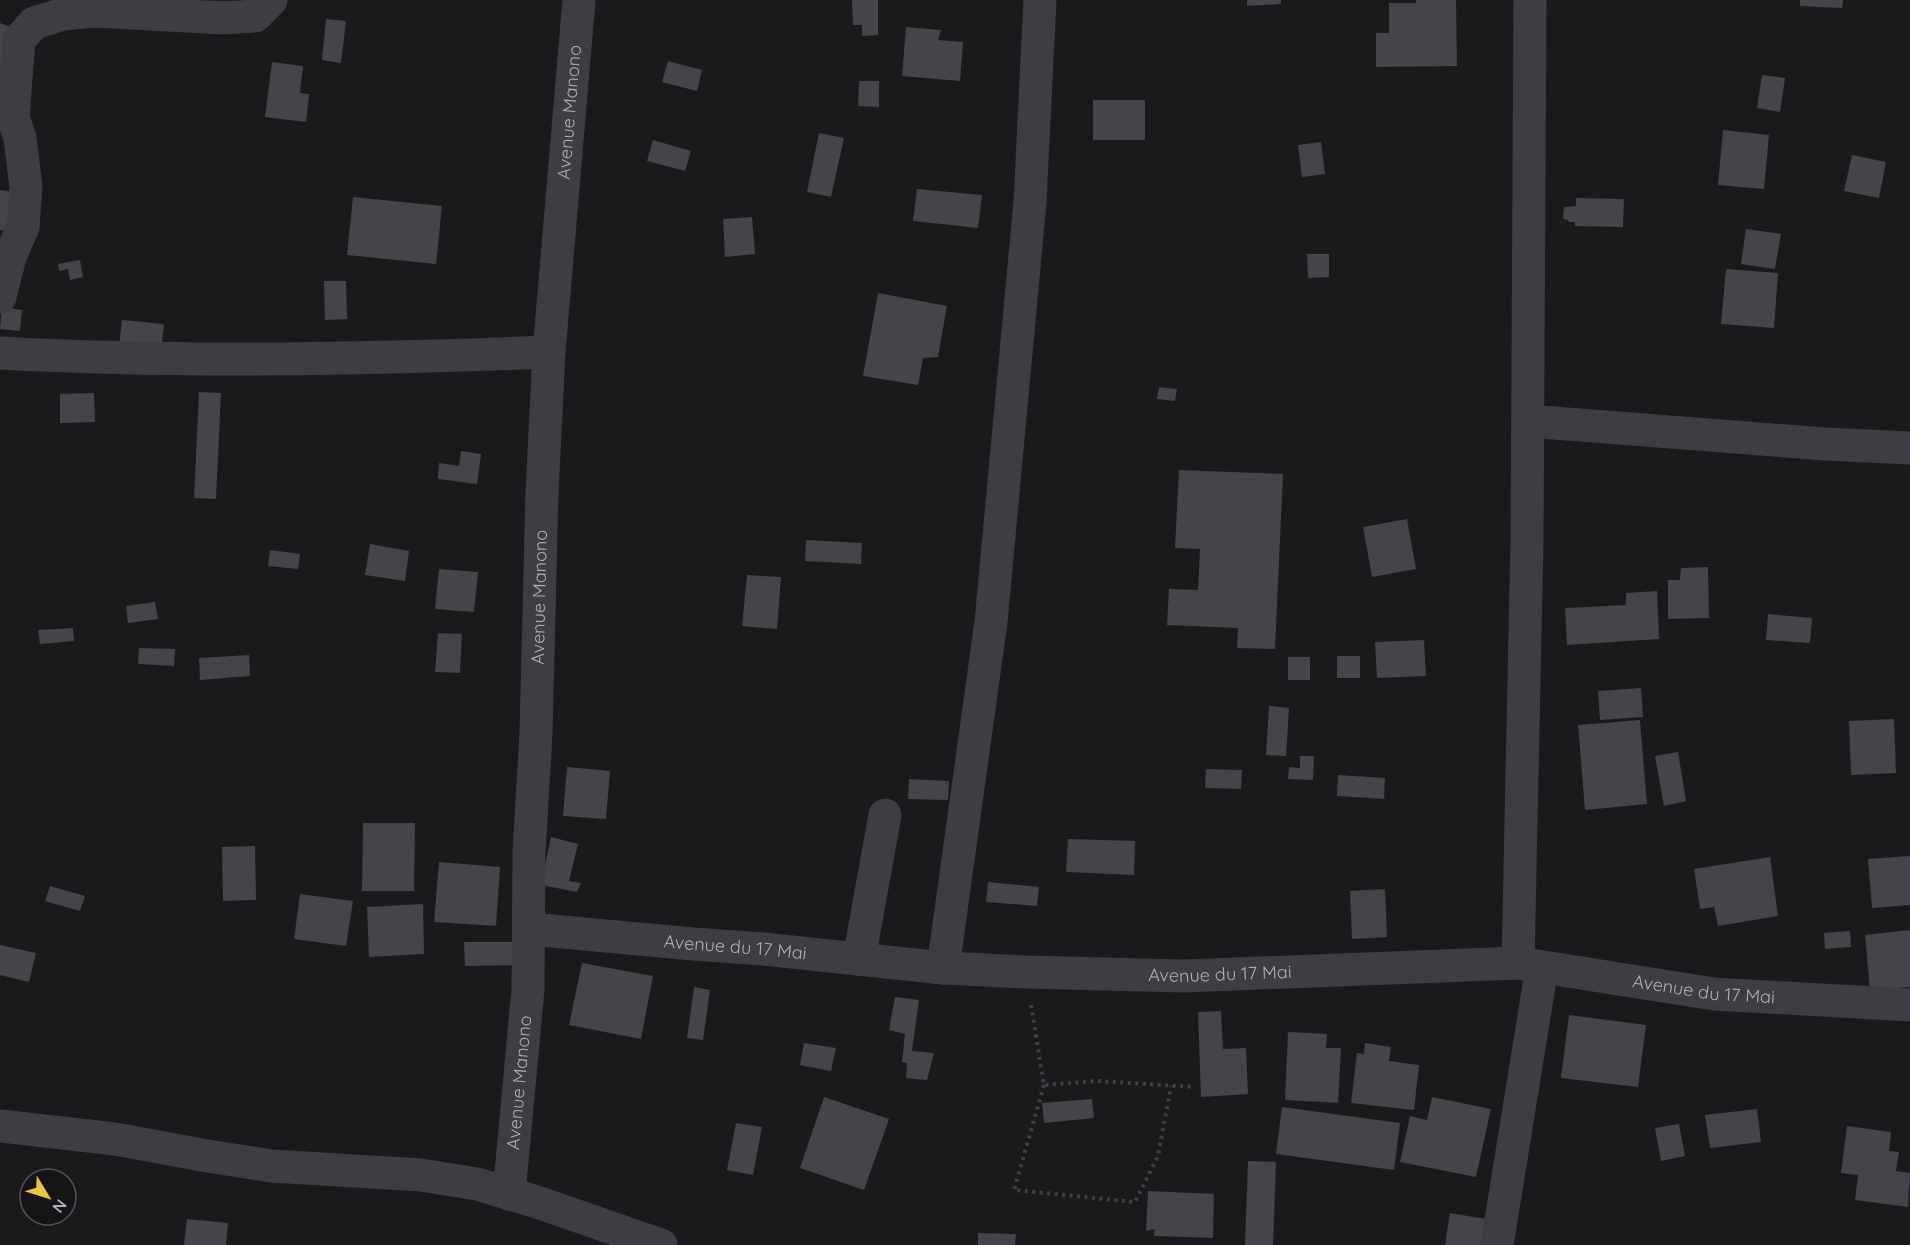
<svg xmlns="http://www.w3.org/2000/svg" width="1910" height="1245" font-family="Quicksand,sans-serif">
<rect width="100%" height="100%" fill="#1a1a1c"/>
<g fill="#444549">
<polygon points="852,0 878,0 878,35 862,36 862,25 853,25"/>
<polygon points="1247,0 1281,0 1281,4 1247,6"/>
<polygon points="1416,0 1456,0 1457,66 1376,67 1376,33 1389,33 1389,3 1416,3"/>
<polygon points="1800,0 1843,0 1842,8 1800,6"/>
<polygon points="326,19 346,21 341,63 322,60"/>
<polygon points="0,23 17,30 0,73"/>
<polygon points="906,27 941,30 938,40 963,42 960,81 902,76"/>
<polygon points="668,61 702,70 697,91 662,82"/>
<polygon points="272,62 303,66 300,93 309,94 306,122 265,117"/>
<polygon points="1762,75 1785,78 1780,112 1757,108"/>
<polygon points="859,81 879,81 879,107 858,106"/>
<rect x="1093" y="100" width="52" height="40"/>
<polygon points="1723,130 1769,135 1764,189 1718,185"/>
<polygon points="819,133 844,138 831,197 807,192"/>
<polygon points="653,140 691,151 685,171 647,161"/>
<polygon points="1321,142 1325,174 1302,177 1298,145"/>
<polygon points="1852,155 1886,162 1879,198 1844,191"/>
<polygon points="917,189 982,195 978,228 913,221"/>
<polygon points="0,190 21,193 16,232 0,230"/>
<polygon points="353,197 442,206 436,264 347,255"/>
<polygon points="1576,198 1624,199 1623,227 1575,226 1575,222 1569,222 1568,220 1563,219 1564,207 1576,206"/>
<polygon points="752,217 755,254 725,257 723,219"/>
<polygon points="1746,229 1781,234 1775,269 1741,264"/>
<polygon points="1307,254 1329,254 1329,277 1308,278"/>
<polygon points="80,260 83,277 70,280 68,269 59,271 58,264"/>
<polygon points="1726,269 1778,273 1774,328 1721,324"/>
<polygon points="324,281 346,281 347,319 325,320"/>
<polygon points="878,293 947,306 938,357 923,358 918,385 863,376"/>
<polygon points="2,307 22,310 20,331 0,329"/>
<polygon points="122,320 164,324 161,350 119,346"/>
<polygon points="1159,387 1177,389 1175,401 1157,399"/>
<polygon points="199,392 221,393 216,499 194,498"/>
<polygon points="94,393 95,422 60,423 60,394"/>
<polygon points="461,451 481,454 477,484 438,479 439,463 459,466"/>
<polygon points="1179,470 1283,474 1275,649 1237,648 1238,628 1167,625 1169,589 1198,590 1200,549 1175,548"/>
<polygon points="1407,519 1416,569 1372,577 1363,527"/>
<polygon points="806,540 862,543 861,564 805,561"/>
<polygon points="370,544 409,551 405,581 365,575"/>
<polygon points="270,550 300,554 298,569 268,566"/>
<polygon points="1708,567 1709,618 1668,619 1668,580 1680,580 1681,568"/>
<polygon points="439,569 478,572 474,612 435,609"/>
<polygon points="747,575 781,577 777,629 742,626"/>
<polygon points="1657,591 1659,639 1567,645 1565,608 1626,605 1626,593"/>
<polygon points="155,602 158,619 128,623 126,606"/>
<polygon points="1768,614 1812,618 1810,643 1766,640"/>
<polygon points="73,628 74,641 40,644 38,630"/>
<polygon points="438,633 462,634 460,673 435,672"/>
<polygon points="1424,640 1426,676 1377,678 1375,642"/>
<polygon points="139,648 175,649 174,666 138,664"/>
<polygon points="249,655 250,676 200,680 199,658"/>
<rect x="1337" y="656" width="23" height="22"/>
<rect x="1288" y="657" width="22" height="23"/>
<polygon points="1641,688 1643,717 1600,720 1598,691"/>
<polygon points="1269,706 1289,708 1286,756 1266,755"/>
<polygon points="1894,719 1896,773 1851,775 1849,721"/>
<polygon points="1640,720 1647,804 1585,810 1578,725"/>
<polygon points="1678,752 1686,801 1664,806 1655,756"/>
<polygon points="1300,756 1314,756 1313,780 1288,779 1289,767 1300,768"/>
<polygon points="567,767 610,771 606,819 563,816"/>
<polygon points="1206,769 1242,770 1241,789 1205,788"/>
<polygon points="1338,775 1385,778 1384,799 1337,796"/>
<polygon points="909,779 949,781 948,800 908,799"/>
<polygon points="363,823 415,823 414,891 362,891"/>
<polygon points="551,837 578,844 569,881 581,883 577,892 541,885"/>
<polygon points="1068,839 1135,841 1134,875 1066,872"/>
<polygon points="255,846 256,900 223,901 222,847"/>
<polygon points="1910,856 1910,905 1872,908 1868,859"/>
<polygon points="1770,857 1778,916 1718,926 1714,907 1700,909 1694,869"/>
<polygon points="439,862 500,867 496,926 434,922"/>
<polygon points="988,882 1039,887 1037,906 986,902"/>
<polygon points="50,886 85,896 80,911 45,901"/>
<polygon points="1385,889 1387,937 1352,939 1350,891"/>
<polygon points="300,894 353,901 346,946 294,939"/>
<polygon points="423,904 424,954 369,957 367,907"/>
<polygon points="1910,930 1910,987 1870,990 1865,935"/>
<polygon points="1850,931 1851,947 1825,949 1824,933"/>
<polygon points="464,942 521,942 521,965 465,966"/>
<polygon points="0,945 36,953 29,982 0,975"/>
<polygon points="582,963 653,976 641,1039 569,1025"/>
<polygon points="694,987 710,990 703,1040 687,1038"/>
<polygon points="895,997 919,1000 912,1051 934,1053 927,1080 906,1078 907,1063 902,1062 905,1034 889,1030"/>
<polygon points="1221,1011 1223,1049 1246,1048 1248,1094 1201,1097 1198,1012"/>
<polygon points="1569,1015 1646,1025 1638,1087 1561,1078"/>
<polygon points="1288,1032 1327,1034 1326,1048 1341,1048 1338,1103 1285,1100"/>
<polygon points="804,1043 836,1048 831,1071 800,1065"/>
<polygon points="1365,1043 1391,1047 1389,1061 1419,1065 1414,1110 1351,1103 1357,1053 1364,1054"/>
<polygon points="824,1097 889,1119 864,1190 800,1168"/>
<polygon points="1432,1097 1491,1109 1476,1177 1400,1162 1410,1116 1427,1120"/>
<polygon points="1092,1099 1094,1118 1044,1123 1042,1103"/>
<polygon points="1282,1107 1400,1123 1394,1170 1276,1154"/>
<polygon points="1757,1109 1761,1142 1710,1148 1705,1115"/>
<polygon points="736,1123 762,1127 753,1175 727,1170"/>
<polygon points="1679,1124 1685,1156 1661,1161 1655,1128"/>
<polygon points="1847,1126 1891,1132 1889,1151 1899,1152 1896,1171 1910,1173 1908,1207 1855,1200 1858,1175 1841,1173"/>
<polygon points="1248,1161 1276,1162 1273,1245 1245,1245"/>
<polygon points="1148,1191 1214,1194 1213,1238 1154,1236 1155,1229 1146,1231"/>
<polygon points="1450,1213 1492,1220 1488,1245 1445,1245"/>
<polygon points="187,1219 228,1223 226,1245 184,1245"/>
<polygon points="978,1233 1016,1234 1015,1245 978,1245"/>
</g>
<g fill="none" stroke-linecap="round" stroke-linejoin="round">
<g stroke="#414248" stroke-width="4" stroke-dasharray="3 4.5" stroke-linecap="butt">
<polyline points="1031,1005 1044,1085 1097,1081 1195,1087"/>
<polyline points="1044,1085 1014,1190 1135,1202 1158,1156 1171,1086"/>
</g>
<g stroke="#3d3d43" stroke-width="33">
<polyline points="0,297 10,257 23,227 26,187 20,138 13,117 19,40 34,23 63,14 94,11 224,18 255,16 271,0"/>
<path d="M0 353C183 363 366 359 549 352"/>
<polyline points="1528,421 1825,444 1910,448"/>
<path id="s1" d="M530 929 693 944 763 949 943 968 1026 972 1184 976 1518 963 1714 994 1910 1005"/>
<polyline points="859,959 885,815"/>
<polyline points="1518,963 1527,540 1530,0"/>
<polyline points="943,968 991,622 1030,202 1040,0"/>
<polyline points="0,1126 115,1139 213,1157 272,1166 421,1175 477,1184 537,1202 661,1245"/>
<path id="s2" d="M509 1194 528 989 529 853 536 733 542 493 549 352 579 0"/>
<polyline points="1497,1245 1542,967"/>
</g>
</g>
<g text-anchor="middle" stroke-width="5" stroke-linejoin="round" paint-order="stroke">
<g font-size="18" fill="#adb0bb" stroke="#151517">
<text dy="6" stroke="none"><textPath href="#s2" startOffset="1084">Avenue Manono</textPath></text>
<text dy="6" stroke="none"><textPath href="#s2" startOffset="598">Avenue Manono</textPath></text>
<text dy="6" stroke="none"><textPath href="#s1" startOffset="206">Avenue du 17 Mai</textPath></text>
<text dy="6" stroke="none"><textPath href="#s1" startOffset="692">Avenue du 17 Mai</textPath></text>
<text dy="6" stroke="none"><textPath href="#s1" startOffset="1178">Avenue du 17 Mai</textPath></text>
<text dy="6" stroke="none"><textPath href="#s2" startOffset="112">Avenue Manono</textPath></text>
</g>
</g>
<g transform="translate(48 1197) rotate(128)"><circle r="28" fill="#151517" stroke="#525359" stroke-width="1.5"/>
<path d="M0-4.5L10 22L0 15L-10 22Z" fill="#ebc342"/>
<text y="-9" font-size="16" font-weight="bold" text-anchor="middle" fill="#adb0bb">N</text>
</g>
</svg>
